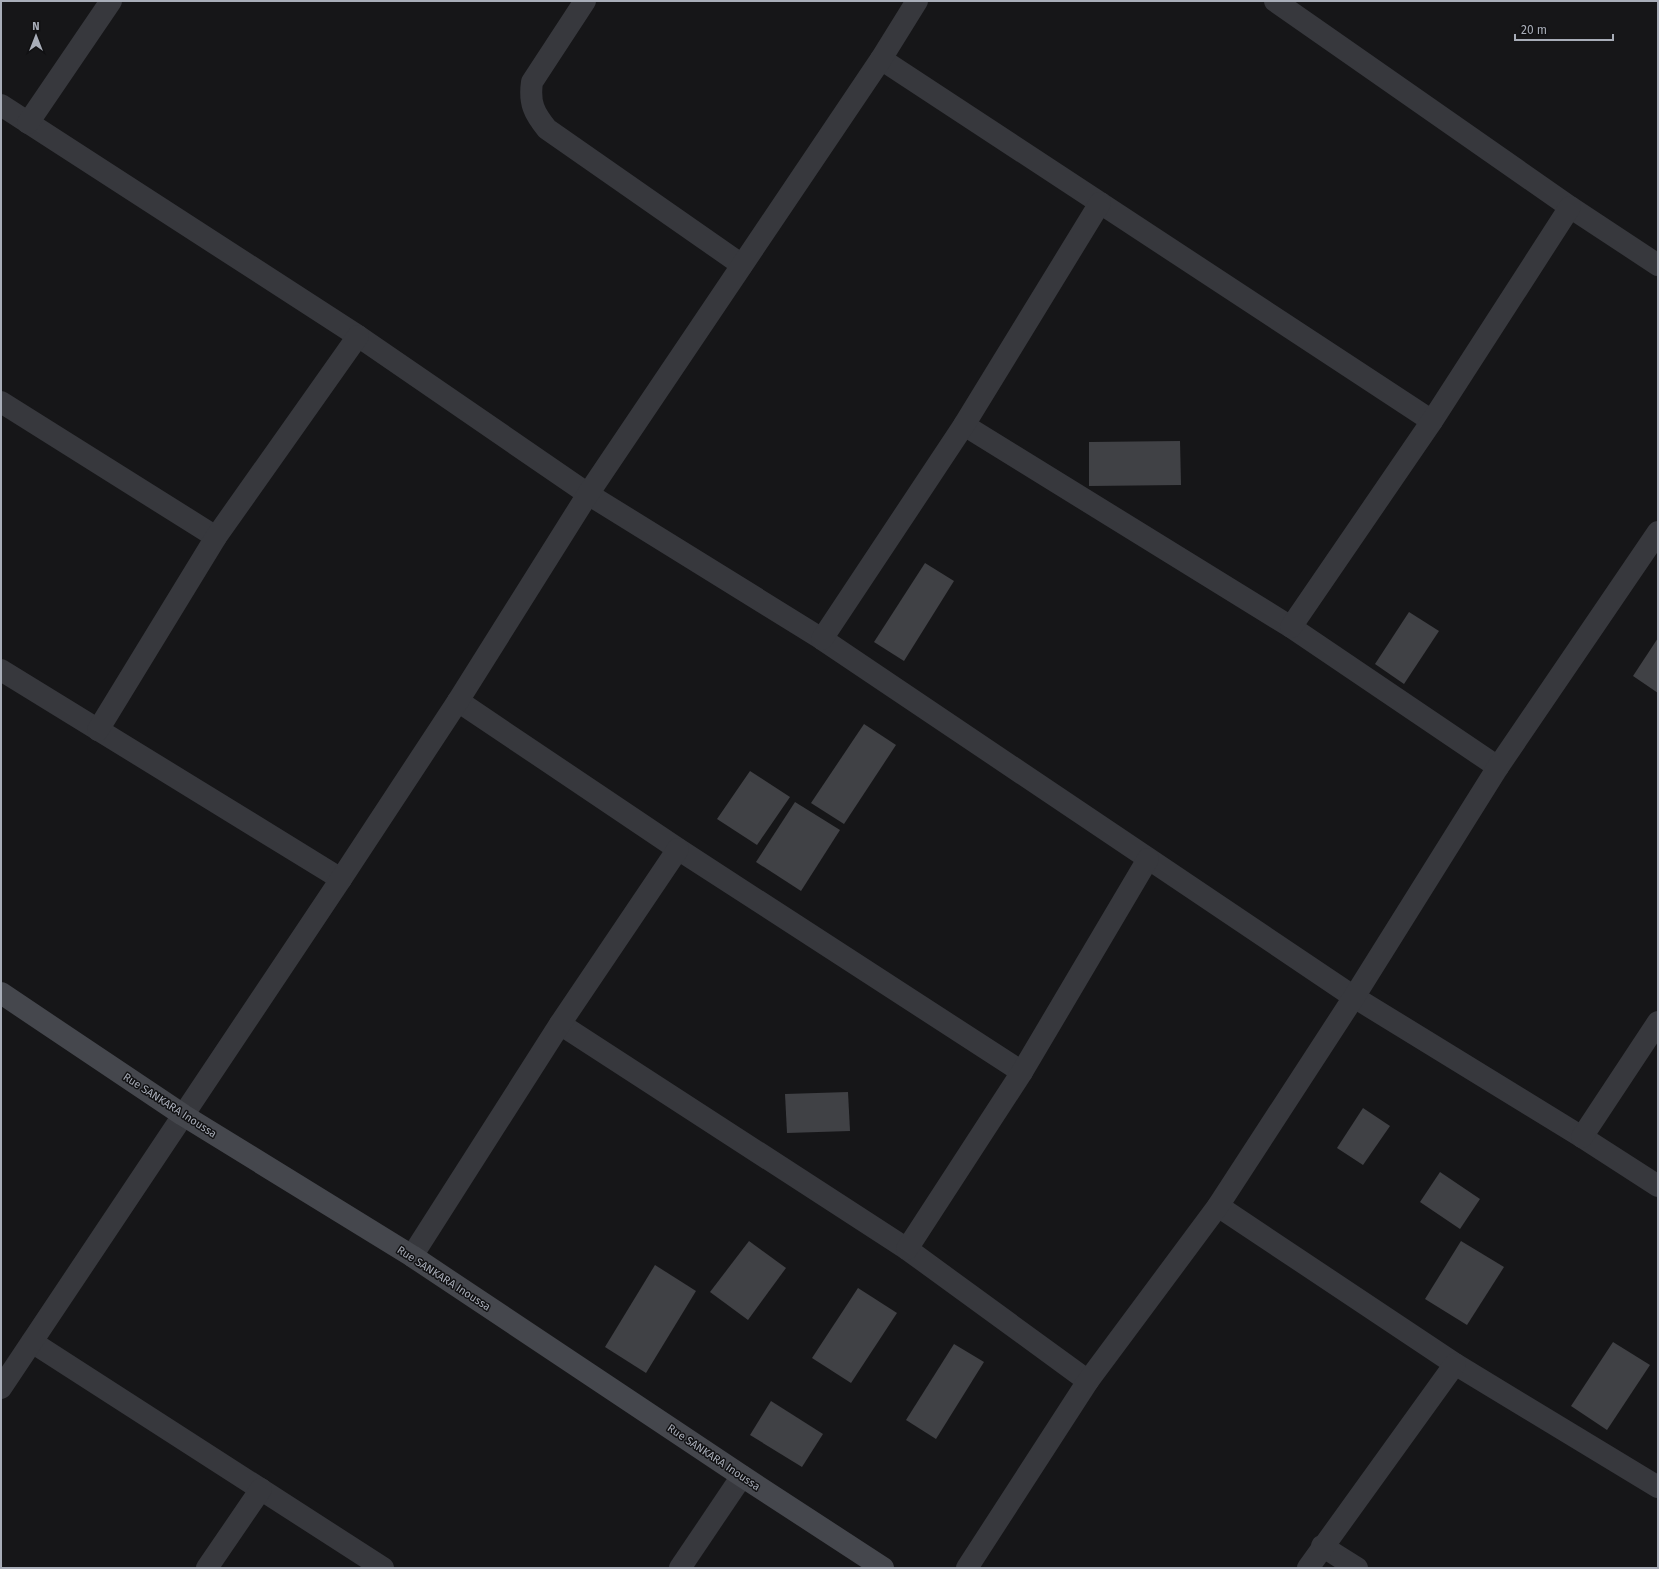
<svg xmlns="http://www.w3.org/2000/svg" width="1659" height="1569" font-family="'Fira Sans',sans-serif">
<rect width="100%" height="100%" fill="#161618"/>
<g fill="#404145">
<polygon points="1180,441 1181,485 1089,486 1089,442"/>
<polygon points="925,563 954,581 904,661 874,642"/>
<polygon points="1409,612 1439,631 1404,684 1375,664"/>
<polygon points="1658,638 1658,693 1633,676"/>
<polygon points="864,724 896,745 844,824 811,803"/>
<polygon points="750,771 790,797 757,845 717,819"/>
<polygon points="795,802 840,830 801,891 756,862"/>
<polygon points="848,1092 850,1131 787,1133 785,1094"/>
<polygon points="1363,1108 1390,1126 1363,1165 1337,1148"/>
<polygon points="1440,1172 1480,1199 1460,1229 1420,1202"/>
<polygon points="749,1241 786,1268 748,1320 710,1292"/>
<polygon points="1461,1241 1504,1267 1467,1325 1425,1299"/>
<polygon points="655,1265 696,1291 646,1373 605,1347"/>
<polygon points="858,1288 897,1313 851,1383 812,1358"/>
<polygon points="1613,1342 1650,1365 1607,1430 1571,1406"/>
<polygon points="954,1344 984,1362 936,1439 906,1420"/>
<polygon points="771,1401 823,1434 802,1467 750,1435"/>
</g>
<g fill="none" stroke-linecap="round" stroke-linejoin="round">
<g stroke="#37383d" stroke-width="22">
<path d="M585 1 532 82C529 103 534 113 547 129L742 265"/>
<polyline points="1275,1 1570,207 1658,265"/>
<polyline points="881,59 1432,421"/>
<polyline points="1,105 358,336 588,494 822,639 1354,997 1582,1137 1658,1186"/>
<polyline points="28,123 111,1"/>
<polyline points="1,402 216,537"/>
<polyline points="964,425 1291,627 1498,767"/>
<polyline points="1291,627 1432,421 1570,207"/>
<polyline points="822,639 964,425 1100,203"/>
<polyline points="1,670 341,879"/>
<polyline points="458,701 678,849 1022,1072"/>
<polyline points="98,730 216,537 358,336"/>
<polyline points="560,1024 907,1249 1088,1381"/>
<polyline points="1582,1137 1658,1022"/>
<polyline points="1218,1206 1455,1364 1658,1487"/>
<polyline points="907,1249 1022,1072 1148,859"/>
<polyline points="412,1256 560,1024 678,849"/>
<polyline points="32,1342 383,1568"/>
<polyline points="1,1388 341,879 458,701 588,494 881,59 917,1"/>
<polyline points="1322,1546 1357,1568"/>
<polyline points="207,1568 261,1489"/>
<polyline points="680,1568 742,1476"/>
<polyline points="967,1568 1088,1381 1218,1206 1354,997 1498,767 1658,532"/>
<polyline points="1308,1568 1455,1364"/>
</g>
<polyline stroke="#45474d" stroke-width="22" points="1,993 183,1115 412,1256 742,1476 883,1568"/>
</g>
<g text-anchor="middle" stroke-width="3" stroke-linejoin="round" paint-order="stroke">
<g font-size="11" fill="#a8adb8" stroke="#111113">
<text transform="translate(170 1105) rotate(33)" y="4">Rue SANKARA Inoussa</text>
<text transform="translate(444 1278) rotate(33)" y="4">Rue SANKARA Inoussa</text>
<text transform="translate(714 1457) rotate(34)" y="4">Rue SANKARA Inoussa</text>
</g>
</g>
<rect width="1659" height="1569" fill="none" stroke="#a8adb8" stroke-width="4"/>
<g transform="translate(36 36)" stroke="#111113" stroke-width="3" paint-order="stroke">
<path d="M0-3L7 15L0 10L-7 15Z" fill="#a8adb8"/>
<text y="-6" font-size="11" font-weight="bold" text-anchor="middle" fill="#a8adb8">N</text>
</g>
<path d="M1515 34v6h98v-6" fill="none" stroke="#a8adb8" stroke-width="2"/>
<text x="1521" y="34" font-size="12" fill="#a8adb8" stroke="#111113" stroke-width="3" paint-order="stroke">20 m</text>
</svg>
